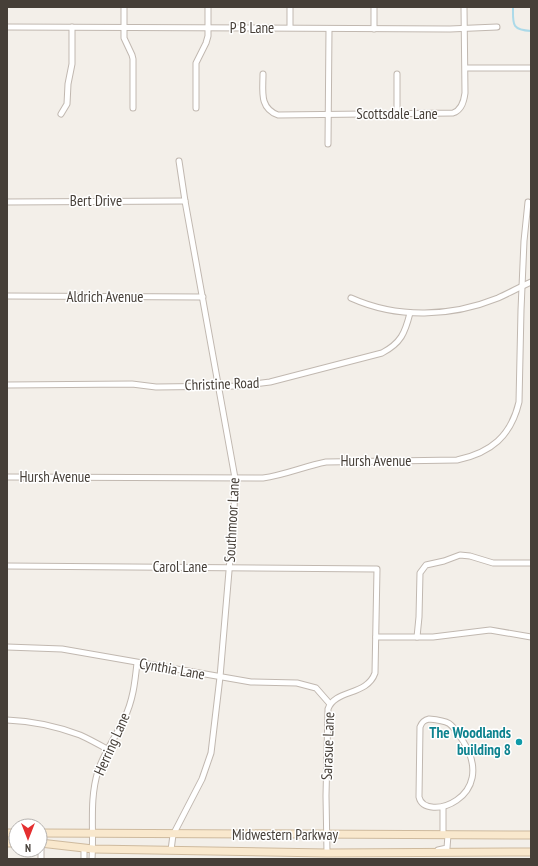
<svg xmlns="http://www.w3.org/2000/svg" width="538" height="866" font-family="'PT Sans Narrow',sans-serif">
<rect width="100%" height="100%" fill="#f3efe9"/>
<polygon fill="#d6e3b7" points="133,858 531,859 133,859"/>
<g fill="none" stroke-linecap="round" stroke-linejoin="round">
<path stroke="#acdae9" stroke-width="2" d="M513 7C513 24 511 30 531 31"/>
<g stroke="#c1b8b0" stroke-width="7">
<g id="minor">
<polyline points="124,7 124,38 132,55 133,59 133,108"/>
<polyline points="290,7 290,27"/>
<polyline points="374,7 374,29"/>
<polyline points="7,27 450,29 497,27"/>
<polyline points="466,68 531,68"/>
<path d="M263 74C263 91 259 108 278 115L453 113C462 110 464 101 465 93L464 7"/>
<polyline points="397,74 397,113"/>
<polyline points="196,108 196,63 206,43 208,36 208,7"/>
<polyline points="61,114 67,104 68,84 72,64 72,27"/>
<polyline points="328,144 329,29"/>
<polyline points="7,202 185,201"/>
<polyline points="7,296 203,297"/>
<path d="M351 298C398 319 451 317 498 298 509 293 520 287 531 282"/>
<path d="M7 385 132 384 156 387 238 386 270 382 382 353C401 343 405 333 410 313"/>
<path d="M7 477 263 478C285 475 305 466 326 462L457 460C491 453 511 436 519 402L521 310 524 241 528 202"/>
<polyline points="531,563 493,563 470,556 460,555 444,561 426,565 420,573 419,617 417,637 433,637 490,630 531,637"/>
<path d="M7 566 377 569 375 673C367 696 335 689 328 709L326 796 327 853"/>
<polyline points="376,637 417,637"/>
<polyline points="7,647 62,649 251,682 297,683 316,688 330,704"/>
<path d="M429 719C451 721 451 723 463 741 499 798 425 823 419 797L420 727C422 722 424 720 429 719Z"/>
<path d="M7 720C32 721 56 726 80 735 89 739 98 744 107 749"/>
<polyline points="41,833 41,859"/>
<polyline points="443,835 443,807"/>
<polyline points="171,850 173,835 202,779 211,753 220,677 234,512 235,478 185,201 179,161"/>
<polyline points="438,850 447,848 448,835"/>
<polyline points="84,859 84,849"/>
<path d="M92 859C94 829 89 800 98 771 104 752 116 737 124 719 133 701 135 682 137 663"/>
</g>
</g>
<g stroke="#ceba9e" stroke-width="9">
<g id="secondary">
<polyline points="7,833 16,833"/>
<polyline points="40,833 531,835"/>
<polyline points="7,843 16,843"/>
<polyline points="40,843 93,849 327,853 531,852"/>
</g>
</g>
<use href="#minor" stroke="#fff" stroke-width="5"/>
<use href="#secondary" stroke="#f9e8cd" stroke-width="7"/>
</g>
<circle fill="#0f9aa8" stroke="#fff" stroke-width="1.5" cx="519" cy="742" r="4"/>
<g text-anchor="middle" stroke-width="3" stroke-linejoin="round" paint-order="stroke">
<g font-size="15" fill="#463f38" stroke="#fff">
<text x="252" y="33">P B Lane</text>
<text x="397" y="119">Scottsdale Lane</text>
<text x="96" y="206">Bert Drive</text>
<text x="105" y="302">Aldrich Avenue</text>
<text transform="translate(222 384) rotate(-2)" y="5">Christine Road</text>
<text x="376" y="466">Hursh Avenue</text>
<text x="55" y="482">Hursh Avenue</text>
<text transform="translate(232 520) rotate(-87)" y="5">Southmoor Lane</text>
<text x="180" y="572">Carol Lane</text>
<text transform="translate(172 669) rotate(10)" y="5">Cynthia Lane</text>
<text transform="translate(112 744) rotate(-66)" y="5">Herring Lane</text>
<text transform="translate(328 746) rotate(-88)" y="5">Sarasue Lane</text>
<text x="285" y="840">Midwestern Parkway</text>
</g>
<g font-size="15" font-weight="bold" fill="#0d838f" stroke="#fff" text-anchor="end">
<text x="511" y="738">The Woodlands<tspan x="511" dy="17">building 8</tspan></text>
</g>
</g>
<rect width="538" height="866" fill="none" stroke="#463f38" stroke-width="16"/>
<g transform="translate(28 838) rotate(180)"><circle r="19" fill="#ffffff" stroke="#b5b2af"/>
<path d="M0-3L7 15L0 10L-7 15Z" fill="#e42f30"/>
<text y="-6" font-size="11" font-weight="bold" text-anchor="middle" fill="#463f38">N</text>
</g>
</svg>
